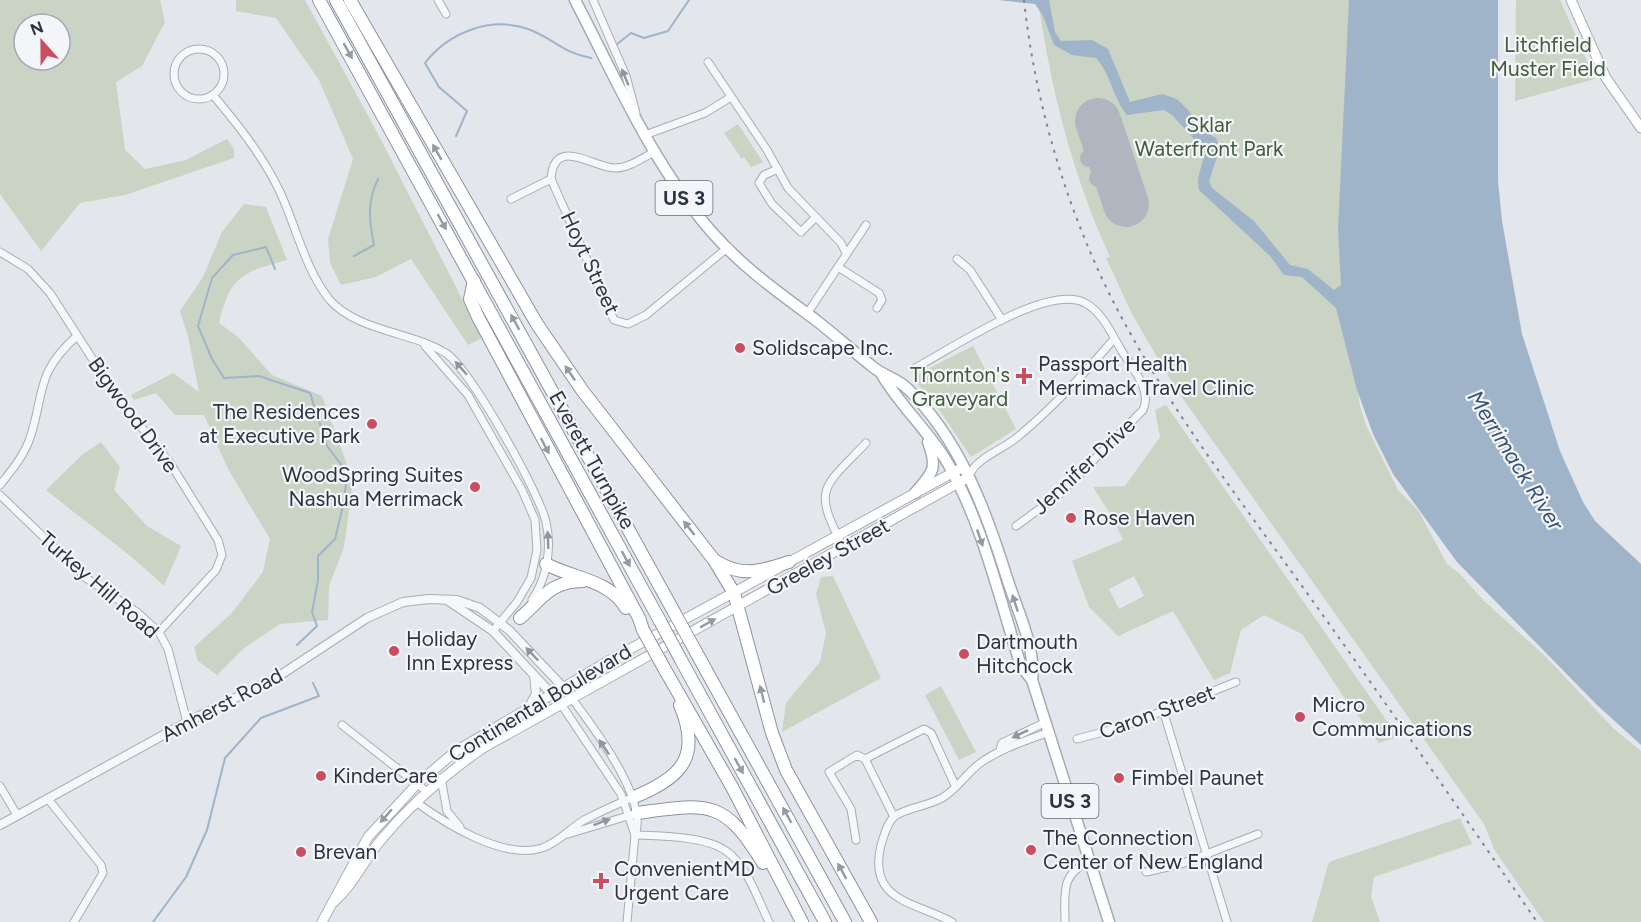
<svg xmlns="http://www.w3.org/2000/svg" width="1641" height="922" font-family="Figtree,sans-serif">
<rect width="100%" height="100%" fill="#e3e6eb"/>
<g fill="#c9d4c5" fill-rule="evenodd">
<path d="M0 0H160L165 22 142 66 116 82 125 150 145 169 186 160 227 139 234 149V158L125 195 80 203 41 251 0 194ZM24 24H60V60H24Z"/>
<polygon points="236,0 305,0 378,134 482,338 468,345 411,259 376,277 341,285 330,263 328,239 353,159 319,80 276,18 236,11"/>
<path d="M1038 0H1353L1341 286 1360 406 1366 425 1398 490 1418 510 1447 564 1459 573 1483 600 1545 656 1614 729 1641 751V922H1544L1494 849 1484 824 1176 389 1133 316 1106 258 1110 257C1072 174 1051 90 1038 0Z"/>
<polygon points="1516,0 1560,0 1595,79 1515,101"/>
<polygon points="738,124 763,162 751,167 744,157 742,159 724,133"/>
<path d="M244 204 266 207 287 260C243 272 230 276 219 323L238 337 272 375 322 396 353 481 344 547 329 586 328 620 280 624 243 649 217 675 198 661 194 647 231 614 263 572 270 539 228 469 204 415H175L156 393 134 400 131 395 173 373 199 392 188 336 180 311 203 277 222 232Z"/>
<polygon points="973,346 1016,429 971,457 940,411 912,377"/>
<path d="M1166 405 1398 737 1379 743 1345 699 1302 634 1264 615 1241 630 1230 673 1214 680 1173 611 1118 636 1089 607 1072 561 1123 540 1113 518 1093 487 1125 486 1160 437 1155 410ZM1134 576 1144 596 1119 609 1109 589Z"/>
<path d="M101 442 120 467 114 490 147 526 181 546 164 586C128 551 86 523 46 490L83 454Z"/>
<polygon points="833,576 881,678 782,732 786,703 820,662 826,633 816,594 821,577"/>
<polygon points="941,686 976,752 959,760 925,695"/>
<polygon points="1460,818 1472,844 1374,877 1371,896 1380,922 1312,922 1329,862"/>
</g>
<path fill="#a0b4c9" d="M998 0H1049L1055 32 1061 41 1092 40 1108 49 1130 102 1162 94 1177 99 1189 111 1200 129 1216 138 1220 148 1209 181 1212 188 1254 221 1290 265 1308 269 1334 290 1341 285 1338 230 1349 0H1498V181L1502 221 1522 334 1560 451 1583 502 1595 521 1641 564V745L1597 705 1457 562 1393 474 1373 434 1357 390 1336 308 1302 277 1284 275 1270 256 1199 190C1195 174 1205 164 1204 150L1172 115 1164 110 1127 115C1113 98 1111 75 1096 58L1072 55 1054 45 1043 16 1035 4Z"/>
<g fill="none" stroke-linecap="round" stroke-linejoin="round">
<g stroke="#a0b4c9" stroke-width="2">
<polyline points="616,45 631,33 644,38 668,31 689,0"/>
<path d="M456 136 467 111 439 87 425 63C449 32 491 16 528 29 553 38 562 53 591 58"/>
<path d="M354 256 374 245C369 221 367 201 378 179"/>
<polyline points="275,269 266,247 233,255 212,278 198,326 212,359 224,378 259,376 310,393 327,446 347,472 344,502 335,539 318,556 318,580 312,612 317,626 297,645"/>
<polyline points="153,922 186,877 207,830 225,758 261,718 319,696 313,683"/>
</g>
<g stroke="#b0b6c0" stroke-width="18">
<polyline points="1089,158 1109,151"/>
<polyline points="1098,178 1115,172"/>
</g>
<polyline stroke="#b0b6c0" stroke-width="46" points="1098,121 1126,204"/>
<g stroke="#a8adb5" stroke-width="9">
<g id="minor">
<polyline points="438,0 446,14"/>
<polyline points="593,0 626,76 636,113"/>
<circle cx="199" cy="74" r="25"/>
<polyline points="708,62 767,150 788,188 841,243 846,253"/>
<path d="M213 95C238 125 263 156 280 192 296 226 305 269 329 299 357 332 415 332 447 354 471 371 539 492 546 522 552 548 547 578 532 600"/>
<polyline points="645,135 705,113 731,97"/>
<path d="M654 152C642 158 629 168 615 168 595 169 554 134 551 179L614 320 628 324 646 315 726 249"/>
<polyline points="778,169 764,175 759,183 772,204 801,232 815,218"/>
<polyline points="511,199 551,179"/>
<polyline points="0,252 28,269 50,293 115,394 170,463 218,540 222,555 216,570 159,632"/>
<polyline points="957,259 970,270 1002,320"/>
<polyline points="838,267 866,225"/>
<polyline points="807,314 838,267 879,293 882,300 877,308"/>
<polyline points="425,346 468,395 522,490 535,520 537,550 531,578 517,602 493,631"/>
<path d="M915 368C951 349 1048 283 1085 303 1103 312 1113 337 1123 353 1134 370 1152 391 1143 410L1060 494 1016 526"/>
<path d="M969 476C975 459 1001 450 1015 439 1051 410 1084 374 1114 339"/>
<path d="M0 485C11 471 24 456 30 438 45 393 35 373 77 336"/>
<polyline points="0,495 86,578 138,613 159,632 168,649 187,722"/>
<path d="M844 548C812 488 822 489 866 443"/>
<path d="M563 687C586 717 650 798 635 835"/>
<polyline points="561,704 621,794 635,835 627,922"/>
<polyline points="1163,710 1227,922"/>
<polyline points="342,725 426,791"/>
<polyline points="1077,739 1125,726 1236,682"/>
<polyline points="1000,750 1002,743 1046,722"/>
<polyline points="865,759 924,729 931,733 955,785"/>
<polyline points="441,778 447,811 460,827"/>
<polyline points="0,786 17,815"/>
<polyline points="48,799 101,865 103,873 74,922"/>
<path d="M416 802C446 824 503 860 542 848 559 842 569 829 584 820 600 812 617 804 634 797"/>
<polyline points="568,834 631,815"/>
<path d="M635 835C659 836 706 836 726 851 747 865 758 900 769 922"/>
<polyline points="856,840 851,809 829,772 857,755 865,759 894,817"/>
<polyline points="1146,872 1181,864 1258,834"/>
<path d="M952 922C916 902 867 902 881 845 884 836 887 822 895 816 906 808 928 806 942 798 956 790 966 774 979 764 999 749 1025 741 1049 732"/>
<path d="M1065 922C1065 894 1060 874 1089 862"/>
</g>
</g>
<g stroke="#a8adb5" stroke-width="10">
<g id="tertiary">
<polyline points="447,600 493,631 561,704"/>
<polyline points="528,708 536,694 534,675"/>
<polyline points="0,825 187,722 279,676 367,618 403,602 429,599 457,600 480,608 509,630 563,687"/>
</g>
</g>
<g stroke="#a8adb5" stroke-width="11">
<g id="secondary">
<polyline points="1571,0 1606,78 1641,128"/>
<path d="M334 902C354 884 364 860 381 840 411 804 444 775 483 748L969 477"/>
<polyline points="322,922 368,837 418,783 456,751 610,660 963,467"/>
</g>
</g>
<g stroke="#a3abb6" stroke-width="13">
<g id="primary">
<path d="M575 0C616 79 652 163 710 230 742 267 779 293 817 321 836 336 854 352 873 367 884 376 898 379 908 389 959 439 985 508 1006 575 1016 608 1036 646 1032 680L1109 922"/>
<path d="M881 373C899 405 928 430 947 462 983 524 999 598 1021 666L1032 680"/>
<path d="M915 493C933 472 938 469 928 442"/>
</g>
</g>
<g stroke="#8b94a1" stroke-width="14">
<g id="motorway">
<polyline points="319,0 660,621"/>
<polyline points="336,0 674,612"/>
<polyline points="350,0 537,324 582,390 714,560 734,593 772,733 786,770 871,922"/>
<polyline points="474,281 470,299 478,317 639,618 643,630"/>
<path d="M716 561C742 578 761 571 789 562"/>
<path d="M546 564C574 579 608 579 626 608"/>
<path d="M520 618C542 599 550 581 583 581"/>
<polyline points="696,652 845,922"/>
<polyline points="681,660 825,922"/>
<polyline points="664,668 732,787 802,922"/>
<path d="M634 797C681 778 702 757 680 705"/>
<path d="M637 813C709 803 724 799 763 863"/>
</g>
</g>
<use href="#minor" stroke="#f6f7f9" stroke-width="7"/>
<use href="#tertiary" stroke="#f6f7f9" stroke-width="8"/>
<use href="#secondary" stroke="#fff" stroke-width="9"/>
<use href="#primary" stroke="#fff" stroke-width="10"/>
<use href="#motorway" stroke="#fff" stroke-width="12"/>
<path stroke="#7d8694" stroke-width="2" stroke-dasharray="3 6" stroke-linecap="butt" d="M1024 0C1035 104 1068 214 1116 307 1173 416 1251 514 1322 614 1395 716 1466 819 1537 922"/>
<g stroke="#8b94a1" stroke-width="14" stroke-linecap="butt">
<g id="motorway-bridge">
<polyline points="674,612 696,652"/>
<polyline points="660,621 681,660"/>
<polyline points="643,630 664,668"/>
</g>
</g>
<use href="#motorway-bridge" stroke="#fff" stroke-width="12"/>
</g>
<defs><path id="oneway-solid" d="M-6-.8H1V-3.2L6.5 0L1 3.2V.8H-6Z" transform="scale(1.5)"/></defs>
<g fill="#969aa1">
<use href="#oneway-solid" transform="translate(348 51) rotate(61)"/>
<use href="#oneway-solid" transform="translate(437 152) rotate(-120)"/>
<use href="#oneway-solid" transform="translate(442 222) rotate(61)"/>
<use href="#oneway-solid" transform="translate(515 322) rotate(-119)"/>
<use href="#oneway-solid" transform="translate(570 373) rotate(-124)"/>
<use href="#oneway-solid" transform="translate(545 446) rotate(62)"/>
<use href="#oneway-solid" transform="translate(689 528) rotate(-128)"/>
<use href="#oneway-solid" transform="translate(980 538) rotate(71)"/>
<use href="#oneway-solid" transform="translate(626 559) rotate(62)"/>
<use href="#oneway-solid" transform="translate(1015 603) rotate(-108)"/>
<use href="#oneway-solid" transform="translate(708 623) rotate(-29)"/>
<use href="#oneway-solid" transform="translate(762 694) rotate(-104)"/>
<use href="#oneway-solid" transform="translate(739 766) rotate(61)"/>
<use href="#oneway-solid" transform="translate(787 815) rotate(-119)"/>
<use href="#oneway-solid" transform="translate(386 816) rotate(131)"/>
<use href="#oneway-solid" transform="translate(842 871) rotate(-119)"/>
</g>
<g fill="#91969e">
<use href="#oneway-solid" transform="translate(625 77) rotate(-113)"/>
<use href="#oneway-solid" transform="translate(461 368) rotate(-131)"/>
<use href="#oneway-solid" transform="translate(548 540) rotate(-92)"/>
<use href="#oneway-solid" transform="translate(532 654) rotate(-134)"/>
<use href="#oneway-solid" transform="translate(1020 734) rotate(154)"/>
<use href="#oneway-solid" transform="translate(604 747) rotate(-124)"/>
<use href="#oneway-solid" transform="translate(602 822) rotate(-20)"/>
</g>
<g fill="#ca4e60" stroke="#f3f5f8" stroke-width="2">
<circle cx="740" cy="348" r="6"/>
<path d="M1021 367h6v6h6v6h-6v6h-6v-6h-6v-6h6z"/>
<circle cx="372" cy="424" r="6"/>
<circle cx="475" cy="487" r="6"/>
<circle cx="1071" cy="518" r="6"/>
<circle cx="394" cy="651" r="6"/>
<circle cx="964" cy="654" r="6"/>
<circle cx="1300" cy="717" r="6"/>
<circle cx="321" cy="776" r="6"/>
<circle cx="1119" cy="778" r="6"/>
<circle cx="1031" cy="850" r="6"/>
<circle cx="301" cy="852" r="6"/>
<path d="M598 872h6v6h6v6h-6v6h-6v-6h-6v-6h6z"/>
</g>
<g text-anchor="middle" stroke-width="4.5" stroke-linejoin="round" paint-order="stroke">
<g fill="#f3f5f8" stroke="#686e79" stroke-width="1.5">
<rect x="655.5" y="181" width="57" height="34" rx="4.5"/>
<rect x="1041.5" y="784" width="57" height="34" rx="4.5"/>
</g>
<g font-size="20" font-weight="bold" fill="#2c3443">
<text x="684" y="205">US 3</text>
<text x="1070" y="808">US 3</text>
</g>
<g font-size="21" fill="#405e39" stroke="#f3f5f8">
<text x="1548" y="52">Litchfield<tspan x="1548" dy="24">Muster Field</tspan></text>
<text x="1209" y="132">Sklar<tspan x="1209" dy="24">Waterfront Park</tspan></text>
<text x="960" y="382">Thornton's<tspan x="960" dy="24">Graveyard</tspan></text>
</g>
<g font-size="21" fill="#2c3443" stroke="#f3f5f8">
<text transform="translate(590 263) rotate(65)" y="7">Hoyt Street</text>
<text transform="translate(133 415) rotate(54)" y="7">Bigwood Drive</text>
<text transform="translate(592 460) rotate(61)" y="7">Everett Turnpike</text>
<text transform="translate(1084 466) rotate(-43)" y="7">Jennifer Drive</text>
<text transform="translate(828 557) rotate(-29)" y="7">Greeley Street</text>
<text transform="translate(99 585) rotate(41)" y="7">Turkey Hill Road</text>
<text transform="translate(540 703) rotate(-31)" y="7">Continental Boulevard</text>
<text transform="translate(222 705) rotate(-28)" y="7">Amherst Road</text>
<text transform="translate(1157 712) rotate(-20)" y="7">Caron Street</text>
</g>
<g font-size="21" fill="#2c3443" stroke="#f3f5f8" text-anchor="start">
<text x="752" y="355">Solidscape Inc.</text>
<text x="1038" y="371">Passport Health<tspan x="1038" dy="24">Merrimack Travel Clinic</tspan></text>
<text x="360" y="419" text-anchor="end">The Residences<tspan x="360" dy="24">at Executive Park</tspan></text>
<text x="463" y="482" text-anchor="end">WoodSpring Suites<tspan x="463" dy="24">Nashua Merrimack</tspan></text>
<text x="1083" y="525">Rose Haven</text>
<text x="406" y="646">Holiday<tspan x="406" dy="24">Inn Express</tspan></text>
<text x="976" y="649">Dartmouth<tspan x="976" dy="24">Hitchcock</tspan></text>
<text x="1312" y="712">Micro<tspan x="1312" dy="24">Communications</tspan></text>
<text x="333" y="783">KinderCare</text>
<text x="1131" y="785">Fimbel Paunet</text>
<text x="1043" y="845">The Connection<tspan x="1043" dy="24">Center of New England</tspan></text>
<text x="313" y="859">Brevan</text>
<text x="614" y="876">ConvenientMD<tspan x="614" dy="24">Urgent Care</tspan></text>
</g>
<g font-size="22" font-style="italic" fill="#375275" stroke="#f3f5f8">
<text transform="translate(1516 460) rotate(58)" y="8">Merrimack River</text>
</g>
</g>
<g transform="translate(42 42) rotate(339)"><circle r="28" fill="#f3f5f8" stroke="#a3a8b0" stroke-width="1.5"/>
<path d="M0-4.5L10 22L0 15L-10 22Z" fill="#ca4e60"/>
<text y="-9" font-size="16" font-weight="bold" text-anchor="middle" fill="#2c3443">N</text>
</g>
</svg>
